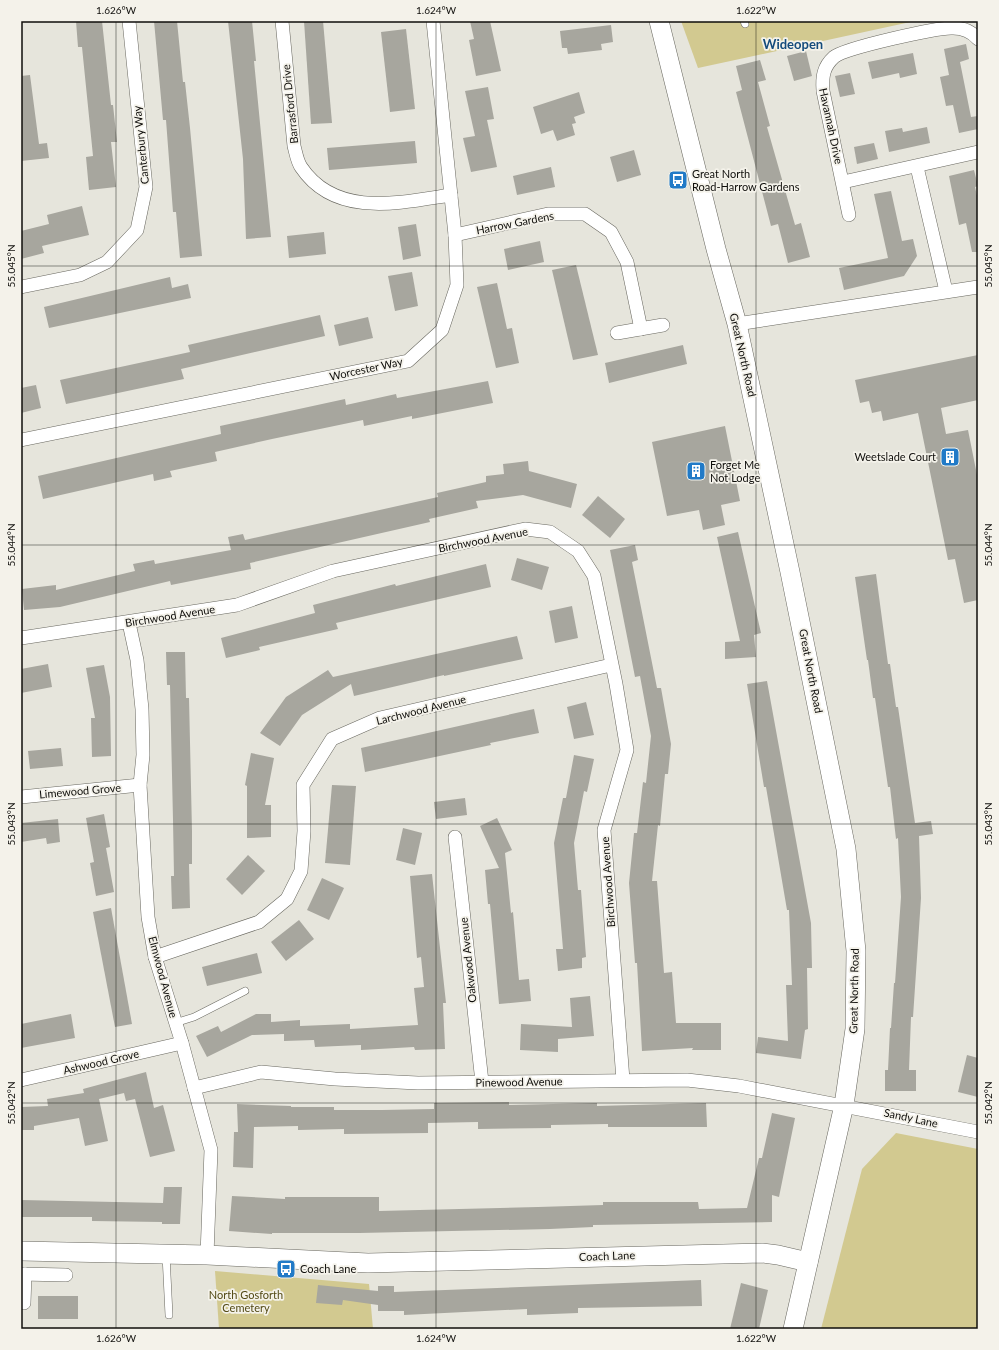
<svg xmlns="http://www.w3.org/2000/svg" width="999" height="1350" font-family="Lato,sans-serif">
<rect width="100%" height="100%" fill="#e6e5dc"/>
<g fill="#d2c990">
<polygon points="681,21 915,21 698,68"/>
<polygon points="896,1133 978,1149 978,1329 821,1329 862,1169"/>
<polygon points="215,1271 369,1284 373,1329 219,1329"/>
</g>
<g fill="#a7a69e">
<polygon points="76,21 102,21 111,105 113,105 117,142 111,142 116,187 89,190 86,157 93,156 82,47 78,47"/>
<polygon points="154,21 177,21 183,82 185,82 190,128 202,256 180,258 176,212 173,212 166,120 163,120"/>
<polygon points="228,21 252,21 256,61 254,61 271,237 246,239 243,159"/>
<polygon points="304,21 323,21 332,123 311,124"/>
<polygon points="470,21 490,21 501,71 476,76 469,40 474,39"/>
<polygon points="611,25 613,42 601,44 602,50 568,54 567,48 562,48 560,31"/>
<polygon points="406,29 415,109 390,112 381,32"/>
<polygon points="966,44 969,59 960,62 971,117 978,116 978,129 959,133 953,105 946,106 940,77 949,75 944,49"/>
<polygon points="806,51 812,76 794,81 787,56"/>
<polygon points="913,53 917,74 900,78 899,73 872,79 868,62"/>
<polygon points="760,60 766,80 758,82 770,126 767,127 795,225 801,223 810,257 788,263 778,224 771,226 736,92 742,90 736,66"/>
<polygon points="850,73 855,94 840,97 835,76"/>
<polygon points="30,75 39,144 47,143 49,158 21,161 21,76"/>
<polygon points="488,87 494,119 487,120 497,167 471,172 463,138 475,136 465,91"/>
<polygon points="579,92 585,113 574,117 576,123 572,124 575,135 557,141 553,130 541,134 533,107"/>
<polygon points="927,127 930,143 889,152 885,131 902,128 903,132"/>
<polygon points="415,141 417,163 329,170 327,148"/>
<polygon points="874,143 878,159 857,164 854,147"/>
<polygon points="634,150 641,175 617,182 610,157"/>
<polygon points="551,167 555,187 517,195 513,176"/>
<polygon points="974,170 978,186 975,187 978,200 978,252 972,252 966,223 959,225 949,176"/>
<polygon points="891,191 902,241 913,239 917,256 904,276 844,290 839,268 888,258 874,194"/>
<polygon points="82,206 89,235 42,246 44,253 21,259 21,231 49,224 47,215"/>
<polygon points="416,224 421,256 403,260 398,227"/>
<polygon points="324,232 326,254 289,258 287,236"/>
<polygon points="540,241 544,262 508,270 504,249"/>
<polygon points="576,265 598,355 573,360 552,270"/>
<polygon points="412,272 418,306 395,311 388,276"/>
<polygon points="170,277 172,288 188,284 191,298 49,328 44,307"/>
<polygon points="497,283 507,329 512,328 519,363 496,368 477,287"/>
<polygon points="320,315 325,336 181,369 184,379 66,404 60,380 190,352 188,345"/>
<polygon points="368,317 373,338 339,346 334,325"/>
<polygon points="683,345 687,364 609,383 605,363"/>
<polygon points="978,355 978,400 941,408 946,434 968,430 978,480 978,600 964,603 955,559 948,560 918,413 883,421 881,411 872,413 869,401 860,403 855,380"/>
<polygon points="488,381 493,403 412,419 412,416 364,426 363,420 272,439 215,452 217,461 170,471 172,477 154,481 153,474 43,499 38,476 221,434 220,426 345,399 346,405 396,394 397,398"/>
<polygon points="36,385 41,408 21,413 21,388"/>
<polygon points="725,426 740,501 721,505 725,525 703,530 699,510 667,516 652,442"/>
<polygon points="528,461 529,471 577,484 571,508 523,495 476,501 478,508 429,519 430,522 250,563 251,569 171,585 170,581 60,607 24,610 22,589 56,585 56,590 135,571 133,564 154,560 155,564 231,550 228,537 243,534 245,540 438,497 437,493 486,482 486,476 504,474 503,464"/>
<polygon points="598,496 625,519 610,538 582,515"/>
<polygon points="738,532 761,633 754,635 756,657 725,659 725,642 740,641 717,537"/>
<polygon points="635,545 638,560 632,562 657,688 661,688 671,744 668,774 665,774 660,826 658,825 652,881 657,881 664,973 672,972 676,1023 721,1023 721,1050 692,1050 693,1048 642,1051 637,963 635,963 629,883 634,833 637,833 643,782 646,783 651,736 640,676 635,677 610,550"/>
<polygon points="517,558 549,567 542,590 511,580"/>
<polygon points="486,564 491,587 336,623 338,629 259,647 260,650 226,658 221,638 315,613 313,605 395,584 396,586"/>
<polygon points="876,574 888,664 890,664 896,707 898,707 915,823 931,821 933,834 919,836 921,898 913,1017 911,1017 909,1070 916,1070 916,1091 885,1091 885,1070 888,1070 890,1028 891,1028 894,983 895,983 901,897 898,838 896,839 890,787 888,787 875,698 873,698 868,660 867,660 855,577"/>
<polygon points="572,606 578,638 555,643 549,611"/>
<polygon points="517,636 523,659 444,676 444,675 354,696 351,684 302,715 280,746 260,733 286,697 328,670 333,677"/>
<polygon points="166,652 185,652 186,698 189,698 192,831 192,864 189,864 190,908 172,909 171,876 174,876 173,820 170,685 167,685"/>
<polygon points="48,664 52,687 21,693 21,669"/>
<polygon points="104,665 110,697 111,756 92,757 91,718 95,718 86,668"/>
<polygon points="767,681 811,923 812,968 807,968 808,1029 805,1030 801,1059 756,1053 758,1037 788,1041 786,985 792,985 789,910 787,910 766,787 764,787 747,684"/>
<polygon points="586,702 594,735 574,739 567,707"/>
<polygon points="534,709 539,733 490,743 491,745 365,772 361,748"/>
<polygon points="61,748 63,766 30,769 28,751"/>
<polygon points="251,753 274,758 265,805 271,805 271,837 247,838 247,786 245,785"/>
<polygon points="574,755 594,759 587,792 584,791 574,843 578,890 581,890 586,957 582,958 582,968 558,971 556,949 563,949 554,843 563,798 566,798"/>
<polygon points="332,785 356,786 350,865 325,863"/>
<polygon points="465,798 467,815 436,819 434,802"/>
<polygon points="104,814 110,847 106,848 114,892 96,896 90,863 94,862 86,818"/>
<polygon points="497,818 512,850 505,853 511,913 513,912 519,980 529,979 531,1001 499,1004 490,904 488,904 485,870 499,868 480,826"/>
<polygon points="58,819 60,842 47,844 46,838 21,842 21,823"/>
<polygon points="403,828 422,833 415,865 396,860"/>
<polygon points="248,855 265,871 242,895 226,879"/>
<polygon points="432,874 446,1003 443,1003 445,1049 415,1050 414,1047 361,1050 361,1045 315,1047 314,1040 284,1041 284,1034 252,1035 207,1057 196,1036 218,1026 221,1032 256,1014 271,1014 271,1022 300,1020 300,1026 350,1024 350,1029 418,1025 414,988 424,987 421,957 417,958 410,876"/>
<polygon points="322,878 344,888 329,920 307,910"/>
<polygon points="111,908 132,1024 115,1027 93,912"/>
<polygon points="299,920 314,939 286,961 271,942"/>
<polygon points="257,953 262,973 207,986 202,967"/>
<polygon points="590,996 594,1036 558,1039 558,1052 520,1050 521,1024 572,1027 570,998"/>
<polygon points="71,1014 75,1038 21,1048 21,1024"/>
<polygon points="967,1055 978,1058 978,1097 958,1092"/>
<polygon points="146,1072 154,1108 163,1105 175,1151 150,1157 135,1099 126,1101 124,1093 99,1099 108,1141 85,1146 79,1118 34,1126 34,1130 21,1130 21,1107 48,1106 47,1099 84,1093 83,1089"/>
<polygon points="509,1102 509,1105 597,1103 597,1106 706,1103 707,1127 608,1127 608,1124 551,1125 551,1128 478,1129 478,1122 428,1123 428,1133 344,1134 344,1129 298,1130 298,1126 254,1127 253,1168 233,1167 234,1132 238,1132 237,1104 291,1106 291,1107 334,1107 334,1110 382,1110 434,1109 434,1103"/>
<polygon points="772,1113 795,1118 779,1197 772,1195 772,1222 593,1225 593,1227 550,1229 359,1233 272,1233 272,1234 229,1231 232,1196 285,1199 285,1197 379,1197 379,1211 538,1207 603,1205 603,1202 698,1202 699,1209 747,1208 759,1158 762,1158"/>
<polygon points="164,1187 182,1187 180,1224 162,1224 162,1222 92,1221 92,1217 21,1217 21,1200 163,1203"/>
<polygon points="701,1280 702,1306 578,1308 578,1313 527,1315 527,1309 404,1315 404,1311 378,1311 378,1305 343,1300 342,1305 316,1303 318,1285 378,1291 378,1286 394,1286 394,1292"/>
<polygon points="741,1283 768,1290 759,1329 730,1329"/>
<rect x="38" y="1296" width="40" height="23"/>
</g>
<g fill="none" stroke-linecap="round" stroke-linejoin="round">
<g stroke="#696860" stroke-width="8">
<g id="lane">
<polyline points="744,21 745,24"/>
<polyline points="175,1023 194,1017 245,991"/>
<polyline points="166,1255 169,1315"/>
</g>
</g>
<g stroke="#696860" stroke-width="14">
<g id="street">
<path d="M282 21 294 146C296 153 297 161 301 167 335 218 399 203 451 195"/>
<polyline points="917,167 946,291"/>
<polyline points="843,182 978,152"/>
<path d="M849 215 823 91C822 77 823 67 834 57 845 48 938 27 953 28 963 28 972 32 978 39"/>
<polyline points="455,235 548,214 585,214 611,232 627,262 641,329"/>
<polyline points="21,287 80,275 107,262 137,230 146,187 129,21"/>
<polyline points="737,324 978,287"/>
<polyline points="617,333 663,325"/>
<polyline points="21,440 408,361 442,330 457,285 455,235 433,21"/>
<polyline points="129,623 137,660 142,709 143,755 140,785 148,917 155,957 182,1043 211,1150 207,1255"/>
<polyline points="21,638 237,605 333,571 525,529 550,532 578,551 594,576 616,684 627,750 604,830 623,1080"/>
<polyline points="21,797 140,785"/>
<polyline points="455,837 482,1082"/>
<polyline points="155,957 259,922 287,899 301,871 304,831 303,785 332,739 380,718 611,665"/>
<polyline points="21,1080 182,1043"/>
<polyline points="194,1088 261,1072 335,1079 418,1083 687,1080 739,1086 978,1132"/>
<polyline points="21,1274 66,1275"/>
<polyline points="24,1303 25,1274"/>
</g>
</g>
<g stroke="#696860" stroke-width="20">
<g id="secondary">
<polyline points="659,21 716,249 737,324 790,572 846,849 856,951 855,1029 844,1105 793,1329"/>
<polyline points="21,1251 207,1255 368,1263 762,1253 778,1255 808,1262"/>
</g>
</g>
<use href="#lane" stroke="#fff" stroke-width="7"/>
<use href="#street" stroke="#fff" stroke-width="13"/>
<use href="#secondary" stroke="#fff" stroke-width="19"/>
</g>
<path fill="none" stroke="#0f0e0b" stroke-width="1" stroke-opacity="0.45" d="M116 21V1329M436 21V1329M756 21V1329M21 266H978M21 545H978M21 824H978M21 1103H978"/>
<defs>
<g id="bus-square" transform="scale(1)"><rect x="-9" y="-9" width="18" height="18" rx="4" fill="#217ac7" stroke="#f4f2ea"/><path d="M-5-6H5V4H4V6H2V4H-2V6H-4V4H-5ZM-3.5-4V0h7V-4ZM-3.5 1.2v1.5H-2V1.2ZM2 1.2v1.5H3.5V1.2Z" fill="#fff"/></g>
<g id="building-square" transform="scale(1)"><rect x="-9" y="-9" width="18" height="18" rx="4" fill="#217ac7" stroke="#f4f2ea"/><path d="M-4-6H4V6H1V3H-1V6H-4ZM-2.5-4.3h1.7v1.8h-1.7ZM.8-4.3h1.7v1.8H.8ZM-2.5-1h1.7V.8h-1.7ZM.8-1h1.7V.8H.8Z" fill="#fff"/></g>
</defs>
<g fill-rule="evenodd">
<use href="#bus-square" x="678" y="180"/>
<use href="#building-square" x="950" y="457"/>
<use href="#building-square" x="696" y="471"/>
<use href="#bus-square" x="286" y="1269"/>
</g>
<g text-anchor="middle" stroke-width="3.5" stroke-linejoin="round" paint-order="stroke">
<g font-size="11" fill="#0f0e0b" stroke="#f4f2ea">
<text transform="translate(290 104) rotate(-96)" y="4">Barrasford Drive</text>
<text transform="translate(831 126) rotate(78)" y="4">Havannah Drive</text>
<text transform="translate(141 145) rotate(-96)" y="4">Canterbury Way</text>
<text transform="translate(515 223) rotate(-11)" y="4">Harrow Gardens</text>
<text transform="translate(743 355) rotate(77)" y="4">Great North Road</text>
<text transform="translate(366 369) rotate(-12)" y="4">Worcester Way</text>
<text transform="translate(483 540) rotate(-11)" y="4">Birchwood Avenue</text>
<text transform="translate(170 616) rotate(-9)" y="4">Birchwood Avenue</text>
<text transform="translate(811 671) rotate(79)" y="4">Great North Road</text>
<text transform="translate(421 710) rotate(-14)" y="4">Larchwood Avenue</text>
<text transform="translate(80 791) rotate(-5)" y="4">Limewood Grove</text>
<text transform="translate(608 882) rotate(-94)" y="4">Birchwood Avenue</text>
<text transform="translate(468 960) rotate(-96)" y="4">Oakwood Avenue</text>
<text transform="translate(163 977) rotate(75)" y="4">Elmwood Avenue</text>
<text transform="translate(854 991) rotate(-89)" y="4">Great North Road</text>
<text transform="translate(101 1062) rotate(-13)" y="4">Ashwood Grove</text>
<text transform="translate(519 1082) rotate(-1)" y="4">Pinewood Avenue</text>
<text transform="translate(911 1118) rotate(12)" y="4">Sandy Lane</text>
<text transform="translate(607 1256) rotate(-2)" y="4">Coach Lane</text>
</g>
<g font-size="11" fill="#0f0e0b" stroke="#f4f2ea" text-anchor="start">
<text x="692" y="178">Great North<tspan x="692" dy="13">Road-Harrow Gardens</tspan></text>
<text x="936" y="461" text-anchor="end">Weetslade Court</text>
<text x="710" y="469">Forget Me<tspan x="710" dy="13">Not Lodge</tspan></text>
<text x="300" y="1273">Coach Lane</text>
</g>
<g font-size="11" fill="#524914" stroke="#f4f2ea">
<text x="246" y="1299">North Gosforth<tspan x="246" dy="13">Cemetery</tspan></text>
</g>
<g font-size="13" font-weight="bold" fill="#144b7c" stroke="#f4f2ea">
<text x="793" y="49">Wideopen</text>
</g>
</g>
<rect width="999" height="1350" fill="none" stroke="#f4f2ea" stroke-width="44"/>
<rect x="22" y="22" width="955" height="1306" fill="none" stroke="#0f0e0b" stroke-width="1.5"/>
<g font-size="10" text-anchor="middle" fill="#0f0e0b">
<text x="116" y="14">1.626°W</text>
<text x="436" y="14">1.624°W</text>
<text x="756" y="14">1.622°W</text>
<text transform="translate(11 266) rotate(-90)" y="4">55.045°N</text>
<text transform="translate(988 266) rotate(-90)" y="4">55.045°N</text>
<text transform="translate(11 545) rotate(-90)" y="4">55.044°N</text>
<text transform="translate(988 545) rotate(-90)" y="4">55.044°N</text>
<text transform="translate(11 824) rotate(-90)" y="4">55.043°N</text>
<text transform="translate(988 824) rotate(-90)" y="4">55.043°N</text>
<text transform="translate(11 1103) rotate(-90)" y="4">55.042°N</text>
<text transform="translate(988 1103) rotate(-90)" y="4">55.042°N</text>
<text x="116" y="1342">1.626°W</text>
<text x="436" y="1342">1.624°W</text>
<text x="756" y="1342">1.622°W</text>
</g>
</svg>
